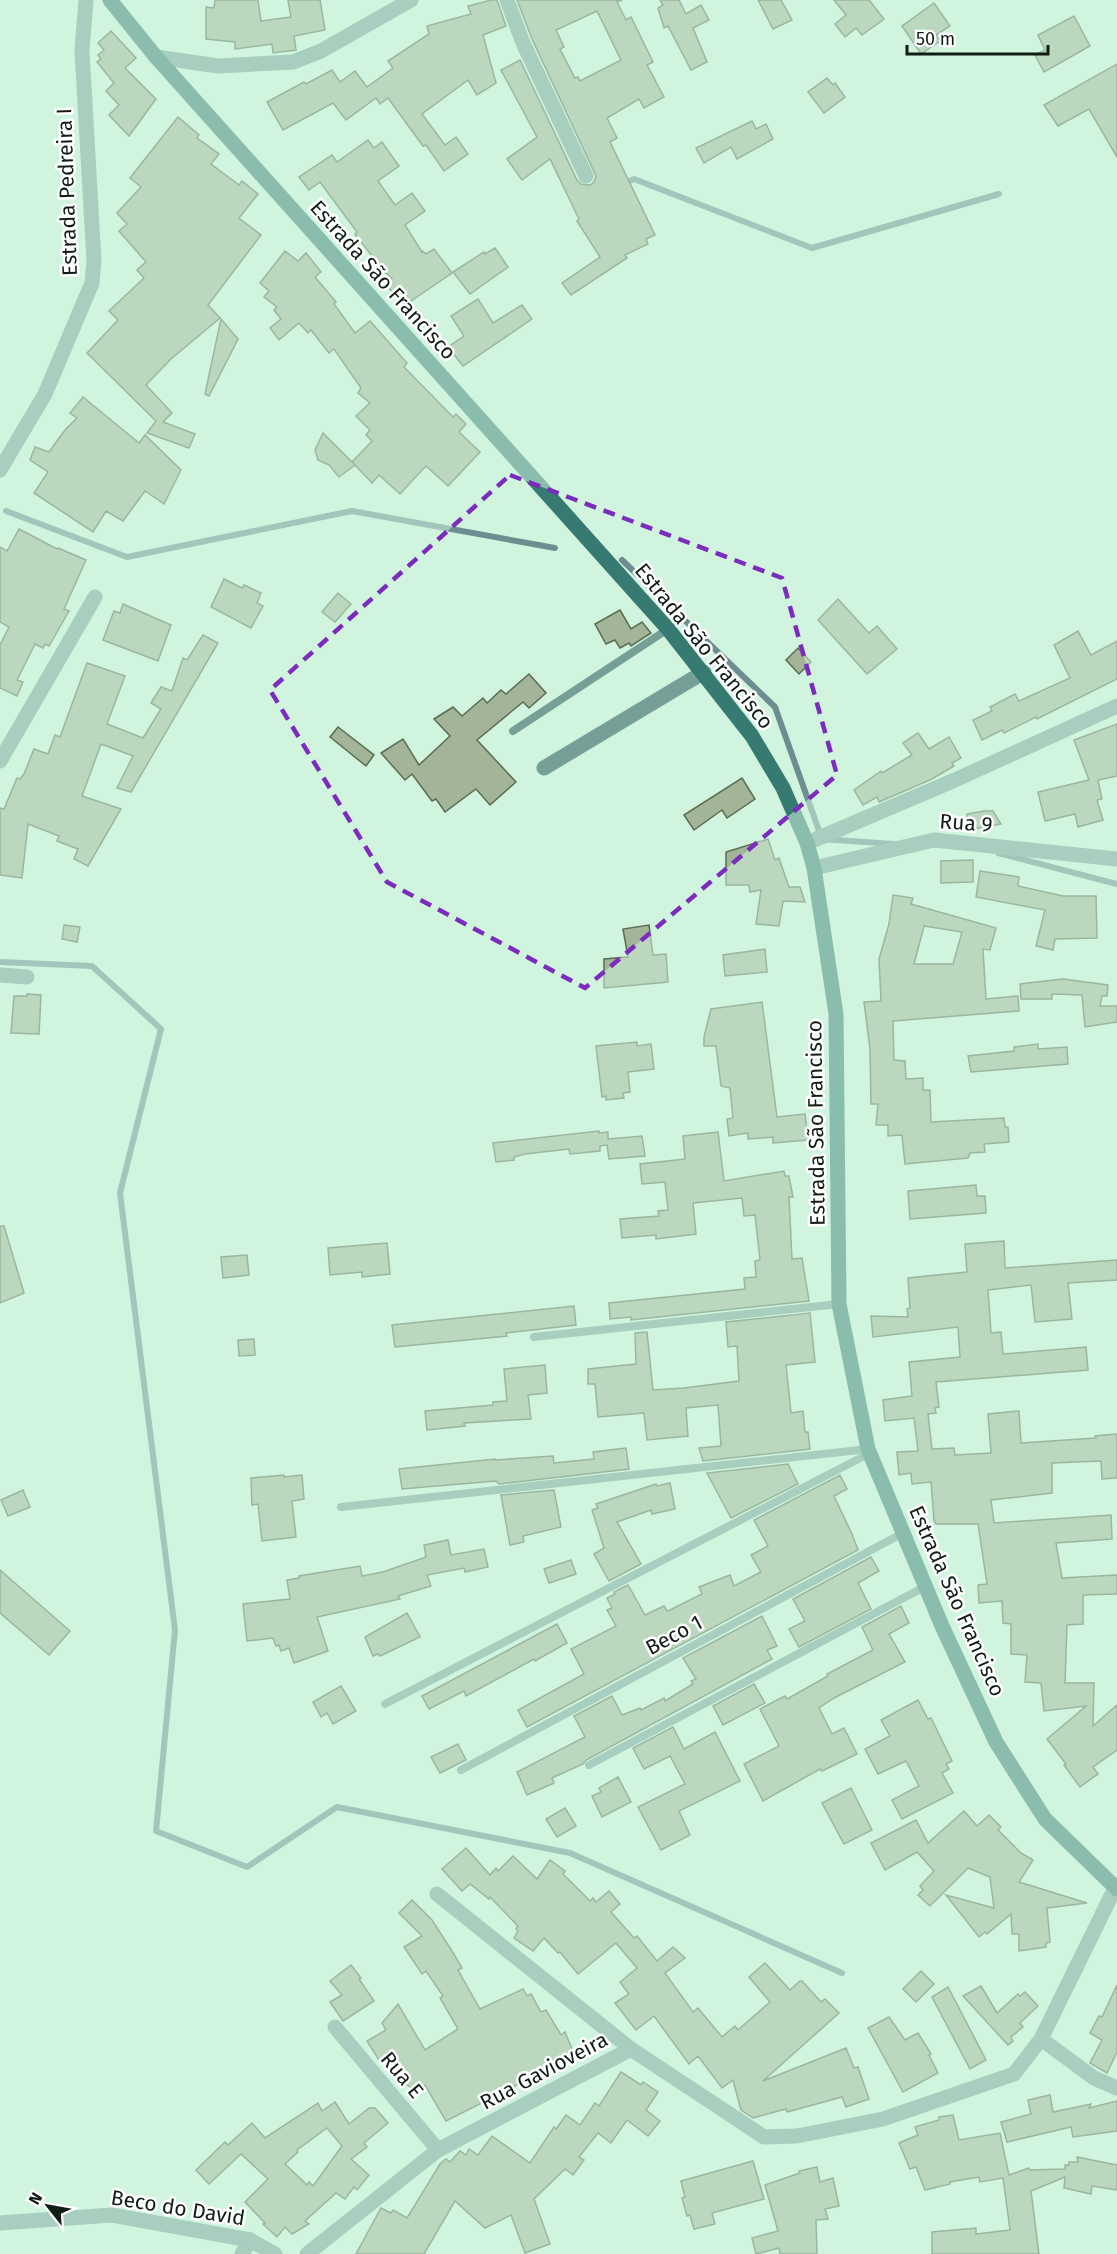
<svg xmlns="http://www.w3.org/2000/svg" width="1117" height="2254" font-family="'Fira Sans',sans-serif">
<rect width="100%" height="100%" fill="#d0f4de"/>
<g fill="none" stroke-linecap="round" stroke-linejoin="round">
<g stroke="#6e8d90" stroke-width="6">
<polyline points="623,184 634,179 812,248 999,194"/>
<polyline points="6,511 127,557 352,511 555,548"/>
<polyline points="622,560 775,707 822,839 893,844"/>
<polyline points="998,853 1117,884"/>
<polyline points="0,962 92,966 161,1029 120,1193 175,1630 156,1831 247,1867 337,1807 570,1853 842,1973"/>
</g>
</g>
<g fill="#a3b598" stroke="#5b6c51" stroke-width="1.5" fill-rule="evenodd">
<polygon points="215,0 258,0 261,21 291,17 288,0 320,0 325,30 294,36 296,50 273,53 272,44 235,49 235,42 206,39 206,7 214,8"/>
<polygon points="491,0 497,0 506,26 483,35 496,83 477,95 468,80 422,114 445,145 456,137 468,154 444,171 426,145 423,146 388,98 380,104 376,98 346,120 333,103 283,130 267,102 304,82 306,84 332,70 340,82 355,71 367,87 393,68 388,61 429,34 427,26 471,14 468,6"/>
<path d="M517 0H622L617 2 626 20 631 17 653 62 647 65 664 97 644 108 639 99 607 118 617 138 610 142 655 235 646 239 648 244 625 255 627 258 571 295 562 283 600 257 577 221 579 219 550 159 522 180 507 159 537 137 501 70 520 60 577 180 581 184 590 185 594 182 596 176 532 39ZM597 11 621 60 580 81 578 77 575 78 560 49 564 47 556 30Z"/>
<polygon points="660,0 679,0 686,14 701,5 709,20 693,28 707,62 691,70 668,26 664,28 658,8 663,5"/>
<polygon points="758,0 781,0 792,20 773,29"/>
<polygon points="834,0 869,0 884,19 862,35 856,28 845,37 835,24 846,15"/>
<polygon points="934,3 950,26 936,35 940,41 921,54 902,26"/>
<polygon points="1074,16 1090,46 1044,72 1035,55 1045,50 1038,35"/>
<polygon points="111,31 136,58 125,68 156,99 129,136 109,115 119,105 106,91 114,83 97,62 101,59 98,55 104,50 98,43"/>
<polygon points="1117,64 1117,157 1089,109 1058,126 1044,105"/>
<polygon points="827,78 833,85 835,83 845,97 824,113 808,92"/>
<polygon points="178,117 199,135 197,138 219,154 211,164 239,185 242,181 258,194 239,218 261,235 208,305 220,318 171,359 146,385 172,413 163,422 195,434 189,448 147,433 156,421 87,353 118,320 109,311 144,278 137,270 146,262 119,231 127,224 117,213 141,187 130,178"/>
<polygon points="752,121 756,129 766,124 773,139 737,159 731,147 704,163 696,148"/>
<polygon points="368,140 374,148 382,142 399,166 378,181 395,205 412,193 425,211 405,225 422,252 423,251 426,254 434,249 452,273 405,305 385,284 392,278 368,259 372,256 355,234 357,232 320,182 309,190 299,177 332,155 337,162"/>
<polygon points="495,248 508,267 470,294 453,272 484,252 485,254"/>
<polygon points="285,251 298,261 306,253 321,272 315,277 336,302 334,304 355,333 370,321 407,363 404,367 453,417 456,414 466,424 459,432 480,452 448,486 426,466 400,494 379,475 372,483 352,462 372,441 366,435 370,430 356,416 370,403 358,393 361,388 334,349 329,353 311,330 308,333 299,323 279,340 270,328 281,319 274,310 277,307 264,297 269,291 260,283"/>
<polygon points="478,299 493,323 522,305 532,319 463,366 448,347 464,336 451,316"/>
<polygon points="221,319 238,339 209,396 205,394"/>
<polygon points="83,397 139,443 145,435 181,470 164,504 145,491 123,521 106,511 93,532 34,493 48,472 30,460 35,447 49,452 65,430 77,418 70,413"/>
<polygon points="323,433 355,465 339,477 329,465 318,460 315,450"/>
<polygon points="19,529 57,549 58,548 86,560 64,609 69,611 49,646 45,644 43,648 35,644 17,680 23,682 17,696 0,688 0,645 9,627 0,622 0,547 7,551"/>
<polygon points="224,579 242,588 244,585 261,593 257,603 263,606 251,628 211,607"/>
<polygon points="338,593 351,604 335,622 322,612"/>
<polygon points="838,599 869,633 877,626 897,649 867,674 818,620"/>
<polygon points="123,604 171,625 158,661 103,640 114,611 120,613"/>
<polygon points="620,610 631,629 642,622 651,633 631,646 629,643 620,648 615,640 606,644 595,624"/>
<polygon points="1078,631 1091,655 1117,641 1117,679 1037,719 1036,717 1004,733 1002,730 982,740 973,720 992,711 990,707 1015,694 1019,701 1070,678 1054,645"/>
<polygon points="203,635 218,643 131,792 117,788 133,756 101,744 82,796 121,809 88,866 74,859 78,849 57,841 59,836 28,824 22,878 0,875 0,808 4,809 17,778 20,779 24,774 34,749 48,754 55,735 60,737 87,663 125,676 107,724 143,738 161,709 151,703 161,687 172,691 183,658 187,660"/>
<polygon points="798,648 811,662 799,674 786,660"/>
<polygon points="529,674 546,693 529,708 523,702 477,740 516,782 490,805 476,789 445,812 436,799 432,801 412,774 405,780 381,753 403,739 419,765 450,736 434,719 453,707 462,716 483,698 487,703 501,690 506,694"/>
<polygon points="1117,724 1117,776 1098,780 1102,799 1097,800 1103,820 1078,827 1075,814 1045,821 1038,792 1089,780 1074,740"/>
<polygon points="338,727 374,755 366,766 330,737"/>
<polygon points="918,733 929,749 949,737 961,758 952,763 954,766 932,779 879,802 877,797 863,805 854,790 881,771 882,773 912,755 903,743"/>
<polygon points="742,778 755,799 727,818 722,810 694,830 684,815"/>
<polygon points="984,811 993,811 1001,824 969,830 967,814"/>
<polygon points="768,839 775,860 779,858 789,887 800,887 805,902 783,901 779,926 756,924 761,890 750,892 749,885 726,885 726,852"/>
<polygon points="973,860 973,882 941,883 941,861"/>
<polygon points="980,871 1019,877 1018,886 1063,896 1096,896 1097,938 1055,939 1053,950 1036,946 1045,910 976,897"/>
<path d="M893 895 913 898 911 904 996 928 990 950 983 949 986 999 1018 996 1019 1011 893 1021 894 1060 905 1061 906 1079 923 1078V1090H930L931 1122 1004 1118 1005 1127H1008L1009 1142 984 1144 985 1152 970 1153 968 1158 905 1164 902 1135 888 1136V1125H876L878 1104H871L870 1049 864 1002 881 1001 879 959 889 924ZM924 926 962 932 953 964H914Z"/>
<polygon points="64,925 80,927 77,942 62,939"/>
<polygon points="649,925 653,955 666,954 668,982 604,988 604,959 628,957 623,929"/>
<polygon points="765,949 767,972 725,976 723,955"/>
<polygon points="1063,979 1108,985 1107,996 1102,996 1100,1006 1117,1006 1117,1022 1085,1027 1082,995 1052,994 1052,999 1021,999 1020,984"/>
<polygon points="27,994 41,995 39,1034 11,1033 14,996 27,996"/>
<polygon points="762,1002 777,1117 805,1114 808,1140 773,1143 773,1137 748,1139 748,1133 729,1136 727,1119 733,1118 730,1088 721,1086 716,1046 704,1046 704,1037 711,1009"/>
<polygon points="637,1042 637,1046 651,1044 654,1069 628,1072 630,1092 623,1093 624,1098 606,1100 606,1096 602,1097 596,1046"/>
<polygon points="1038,1044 1038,1049 1067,1047 1068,1064 971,1072 968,1056 1014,1051 1014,1047"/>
<polygon points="599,1131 599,1133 608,1132 608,1139 642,1136 645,1156 609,1159 607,1145 600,1146 600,1151 570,1154 569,1149 525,1154 514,1157 514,1160 496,1162 493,1143"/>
<polygon points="718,1132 724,1181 784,1171 785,1176 789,1176 793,1197 789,1197 792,1259 802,1258 809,1301 631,1320 631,1317 610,1319 609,1303 745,1289 744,1278 756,1277 755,1261 760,1260 755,1215 744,1216 742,1198 693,1203 696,1234 656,1239 656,1235 622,1238 620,1219 659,1216 658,1211 668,1210 665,1182 642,1184 640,1164 685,1159 683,1136"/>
<polygon points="976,1185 977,1196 985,1196 986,1213 910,1219 908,1191"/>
<polygon points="0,1226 4,1226 24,1293 0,1303"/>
<polygon points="1004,1241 1005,1268 1117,1260 1117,1280 1068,1283 1072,1319 1035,1322 1031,1285 988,1290 991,1333 1001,1332 1003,1354 1086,1347 1088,1370 936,1382 939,1407 935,1408 936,1413 928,1414 932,1449 954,1448 955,1455 991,1453 988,1414 1019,1411 1021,1443 1096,1438 1095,1436 1117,1434 1117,1478 1102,1479 1101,1461 1052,1463 1052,1493 991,1500 994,1523 1111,1515 1112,1539 1056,1543 1062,1578 1117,1575 1117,1594 1083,1595 1083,1624 1067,1625 1065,1683 1094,1683 1093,1726 1117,1705 1117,1750 1093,1767 1098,1774 1080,1787 1064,1765 1066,1764 1047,1739 1086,1706 1044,1711 1041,1683 1025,1682 1027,1655 1011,1654 1011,1624 1003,1623 1002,1601 979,1603 978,1585 987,1584 978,1524 936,1524 934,1520 931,1482 912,1484 911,1473 899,1475 897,1452 918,1451 914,1418 885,1421 883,1400 912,1396 909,1362 960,1357 958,1327 873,1337 871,1316 908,1317 907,1309 910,1308 908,1278 967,1272 965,1244"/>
<polygon points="387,1243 390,1274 362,1277 362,1272 330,1275 328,1248"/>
<polygon points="247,1255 249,1275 223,1278 221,1257"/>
<polygon points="574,1306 576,1325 506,1333 507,1336 395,1347 392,1325"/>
<polygon points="810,1313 815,1362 786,1365 791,1413 803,1411 805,1432 808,1432 810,1449 703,1461 699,1448 721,1446 718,1405 686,1408 688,1436 647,1440 644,1413 598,1417 595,1384 588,1384 588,1369 636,1364 635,1333 647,1332 653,1390 684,1388 739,1381 737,1346 728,1347 726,1322"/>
<polygon points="254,1339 255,1355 239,1356 238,1340"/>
<polygon points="545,1365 547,1393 528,1395 531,1419 464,1423 465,1426 427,1430 425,1411 493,1405 493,1402 507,1401 504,1369"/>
<polygon points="626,1448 629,1469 499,1484 496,1481 402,1489 399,1469 495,1459 495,1460 553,1456 554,1463 594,1459 593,1452"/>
<polygon points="788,1464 798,1484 731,1518 707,1473"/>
<polygon points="284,1475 284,1477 302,1475 304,1499 292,1501 296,1537 262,1541 258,1504 252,1505 251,1478"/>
<polygon points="840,1475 847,1489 834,1496 852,1534 858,1550 527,1727 518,1710 584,1674 571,1649 616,1626 607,1610 612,1608 607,1598 615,1594 614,1592 628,1585 645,1615 664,1606 667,1611 670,1610 702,1594 699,1587 730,1575 734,1586 761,1572 751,1555 768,1546 754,1520"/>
<polygon points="670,1483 675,1509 652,1514 651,1510 617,1522 641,1564 609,1581 594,1554 604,1548 592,1510 598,1508 596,1504 656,1484 657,1486"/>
<polygon points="23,1490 30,1507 8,1516 1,1500"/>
<polygon points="554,1490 561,1527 523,1536 524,1542 510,1545 501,1495"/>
<polygon points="448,1540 451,1555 484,1549 488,1567 465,1572 464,1568 427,1575 431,1586 398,1596 400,1599 317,1617 328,1651 294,1663 289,1648 281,1651 279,1645 276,1646 273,1638 247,1641 243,1604 290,1599 287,1580 299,1578 299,1576 360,1566 362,1576 383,1572 426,1557 424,1545"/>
<polygon points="871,1557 879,1571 858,1583 871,1609 799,1647 789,1629 805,1621 793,1599"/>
<polygon points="571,1560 576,1574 549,1583 544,1569"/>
<polygon points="0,1570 70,1631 49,1655 0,1613"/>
<polygon points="901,1606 909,1623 889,1634 905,1662 834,1698 819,1708 832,1734 844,1728 857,1754 822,1771 820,1769 763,1801 744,1764 779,1746 760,1709 785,1696 787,1699 828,1676 827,1674 873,1650 862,1627"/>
<polygon points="407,1613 420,1637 380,1656 378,1654 373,1656 365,1637"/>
<polygon points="762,1616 777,1646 767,1650 772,1659 586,1760 583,1764 552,1778 554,1783 527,1795 517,1772 585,1737 574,1716 612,1696 622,1715 640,1708 641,1710 664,1698 665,1701 693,1684 691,1681 696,1679 683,1658"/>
<polygon points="557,1624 567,1643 535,1661 534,1659 466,1696 464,1691 429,1709 422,1696"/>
<polygon points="754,1684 765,1703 723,1725 713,1706"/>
<polygon points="341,1686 356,1711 333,1724 327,1713 321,1717 313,1702"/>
<polygon points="918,1700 928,1719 931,1718 952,1761 946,1764 949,1769 942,1773 953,1793 902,1819 892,1800 919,1786 906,1761 878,1774 865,1749 890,1736 881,1720"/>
<polygon points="673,1727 684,1749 715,1732 740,1781 679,1811 690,1835 661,1850 638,1807 685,1784 670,1756 644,1769 633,1748"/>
<polygon points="458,1744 466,1760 440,1773 431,1757"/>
<polygon points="618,1777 631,1802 602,1817 592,1796 601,1792 599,1788"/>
<polygon points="851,1788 872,1830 844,1844 822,1803"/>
<polygon points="565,1808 576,1826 557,1837 546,1819"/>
<polygon points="964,1811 977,1826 989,1815 1001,1827 998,1830 1021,1853 1033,1860 1019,1882 1087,1903 1047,1908 1050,1942 1046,1943 1046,1947 1019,1951 1019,1934 1012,1934 1011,1914 987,1934 985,1932 979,1937 946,1895 994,1908 990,1877 968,1868 930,1906 918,1895 923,1890 920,1886 934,1871 917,1852 885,1870 871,1843 916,1820 928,1843"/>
<polygon points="466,1848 490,1875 496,1868 498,1871 513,1856 537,1879 550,1860 565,1871 563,1874 590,1901 593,1898 596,1902 609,1891 620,1904 611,1912 634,1938 637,1936 657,1961 673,1947 685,1958 665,1973 693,2012 698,2008 722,2037 735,2026 738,2030 770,2002 749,1977 765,1963 790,1990 800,1981 802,1981 821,2002 825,1999 839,2013 763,2081 846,2048 854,2068 858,2067 869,2099 846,2107 842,2097 787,2112 786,2109 753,2118 741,2110 733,2080 722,2088 698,2056 689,2064 654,2016 636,2030 615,2003 629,1994 620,1982 637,1968 616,1943 578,1974 560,1952 558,1953 544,1938 533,1951 514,1938 518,1931 516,1929 518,1926 490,1897 489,1899 470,1884 462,1891 442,1869"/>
<polygon points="412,1900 432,1920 452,1951 462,1968 458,1970 480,2009 523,1989 527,1996 531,1994 541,2012 546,2010 561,2035 565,2032 574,2054 552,2065 551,2064 518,2082 519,2084 446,2121 425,2085 419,2093 406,2084 388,2054 379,2060 367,2041 386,2030 382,2023 398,2004 425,2050 458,2029 440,1998 443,1996 426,1971 422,1974 404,1947 422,1936 399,1913"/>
<polygon points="351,1965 361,1978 359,1979 374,2001 343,2021 330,2002 342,1995 330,1981"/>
<polygon points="921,1971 934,1984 916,2002 903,1989"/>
<polygon points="1117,1985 1117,2052 1107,2073 1090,2063 1102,2040 1090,2033 1099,2016 1102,2017"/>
<polygon points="981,1986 997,2013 1018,1994 1020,1996 1025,1992 1038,2006 1020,2023 1023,2027 1011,2037 1013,2041 1008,2045 963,1996"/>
<polygon points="948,1987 986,2060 970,2069 932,1997"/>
<polygon points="889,2017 905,2040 918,2033 931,2054 929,2055 938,2073 903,2092 868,2028"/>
<polygon points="621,2072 641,2085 643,2082 658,2092 646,2110 660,2121 648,2136 627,2120 611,2143 598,2133 579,2157 584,2160 573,2175 565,2169 534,2199 550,2244 525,2253 511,2215 485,2228 455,2201 424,2254 356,2254 381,2208 391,2213 393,2210 407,2218 440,2164 446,2159 450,2162 460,2151 466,2155 469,2149 478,2155 492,2136 530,2163 554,2127 556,2129 566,2115 580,2125 595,2103 599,2106"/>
<polygon points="1050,2095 1053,2112 1091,2104 1089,2108 1117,2101 1117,2131 1073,2137 1071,2127 1007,2142 1001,2122 1031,2114 1028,2100"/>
<path d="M335 2102 349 2124 369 2108H375L388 2123 364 2143 367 2147 351 2159 369 2175 357 2190 354 2187 345 2199 336 2193 305 2221 309 2224 292 2234 285 2227 277 2237 263 2224 265 2223 245 2202 268 2179 241 2154 209 2184 196 2170 225 2142 228 2145 252 2123 265 2138 318 2103 322 2111ZM327 2128 342 2146 313 2186 309 2182 307 2185 285 2164 298 2152 297 2150Z"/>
<polygon points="953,2115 959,2140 1000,2133 1009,2175 1029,2168 1030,2170 1065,2169 1065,2165 1069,2165 1069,2162 1078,2162 1077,2157 1117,2165 1117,2190 1092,2186 1091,2194 1064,2188 1065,2177 1031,2191 1039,2254 932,2254 932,2232 976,2228 976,2234 1010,2230 1003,2178 980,2182 979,2177 950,2182 950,2184 925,2190 916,2167 910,2169 899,2143 918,2135 915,2127 939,2120 939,2117"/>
<polygon points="753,2161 764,2199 712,2213 715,2224 694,2229 690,2215 687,2216 682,2198 685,2197 681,2181"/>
<polygon points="817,2167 820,2182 833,2178 839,2206 825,2209 828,2219 816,2220 817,2254 780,2254 779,2248 756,2254 752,2238 778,2231 765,2185 800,2173 799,2171"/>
</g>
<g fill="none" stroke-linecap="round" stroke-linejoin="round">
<g stroke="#769f98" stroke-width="8">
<polyline points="513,731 668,629"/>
<polyline points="534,1337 839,1304"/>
<polyline points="341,1507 868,1449"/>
<polyline points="385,1704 870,1453"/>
<polyline points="589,1765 926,1586"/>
<polyline points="461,1770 903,1533"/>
</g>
<g stroke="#769f98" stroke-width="15">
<polyline points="507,0 523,43 586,176"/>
<polyline points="0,761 95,597"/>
<polyline points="544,768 704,672"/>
<polyline points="807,843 955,780 1117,706"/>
<polyline points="814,868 934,840 1117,859"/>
<polyline points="0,975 27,977"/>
<polyline points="437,1894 631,2049 764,2137 797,2136 883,2119 1014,2074 1041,2039 1115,1888"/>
<polyline points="335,2027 438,2150"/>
<polyline points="1041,2039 1094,2078 1117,2088"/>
<polyline points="242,2254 250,2240"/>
<polyline points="307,2254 438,2150 631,2049"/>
</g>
<g stroke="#769f98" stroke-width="15">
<polyline points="156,57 218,66 293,62 321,51 411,0"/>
<polyline points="0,470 45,394 92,283 94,261 82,51 86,0"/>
<polyline points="0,2223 112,2215 250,2240 275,2254"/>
</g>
<polyline stroke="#377a72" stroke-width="15" points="110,0 156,57 668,629 752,736 783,788 807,843 814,868 836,1014 839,1304 868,1449 942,1626 996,1742 1045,1819 1117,1889"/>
</g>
<path d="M0 0H1117V2254H0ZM510 475 782 578 837 775 585 988 387 882 270 690Z" fill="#d0f4de" fill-opacity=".55" fill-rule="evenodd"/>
<path fill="none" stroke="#7b2cbf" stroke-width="4.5" stroke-dasharray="12 8" stroke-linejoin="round" d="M510 475 782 578 837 775 585 988 387 882 270 690Z"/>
<g text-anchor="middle" stroke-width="5" stroke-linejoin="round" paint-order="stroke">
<g font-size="21" fill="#101d15" stroke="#fff">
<text transform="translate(67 192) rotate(-92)" y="7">Estrada Pedreira I</text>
<text transform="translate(383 280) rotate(48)" y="7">Estrada São Francisco</text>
<text transform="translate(704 646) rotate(51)" y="7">Estrada São Francisco</text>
<text transform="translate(966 823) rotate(4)" y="7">Rua 9</text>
<text transform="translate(816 1123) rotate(-91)" y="7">Estrada São Francisco</text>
<text transform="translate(957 1601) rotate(66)" y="7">Estrada São Francisco</text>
<text transform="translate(674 1635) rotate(-28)" y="7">Beco 1</text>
<text transform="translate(544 2071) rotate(-28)" y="7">Rua Gavioveira</text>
<text transform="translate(402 2075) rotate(50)" y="7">Rua E</text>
<text transform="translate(178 2208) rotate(9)" y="7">Beco do David</text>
</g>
</g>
<g transform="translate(48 2206) rotate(301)" stroke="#ffffff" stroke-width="4.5" paint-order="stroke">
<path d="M0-4.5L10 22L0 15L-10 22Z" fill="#101d15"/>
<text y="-9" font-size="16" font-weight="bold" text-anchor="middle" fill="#101d15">N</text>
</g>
<path d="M907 45v9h141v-9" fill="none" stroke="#101d15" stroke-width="3"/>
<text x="916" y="45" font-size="18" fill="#101d15" stroke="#ffffff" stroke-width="4.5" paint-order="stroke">50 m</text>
</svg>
